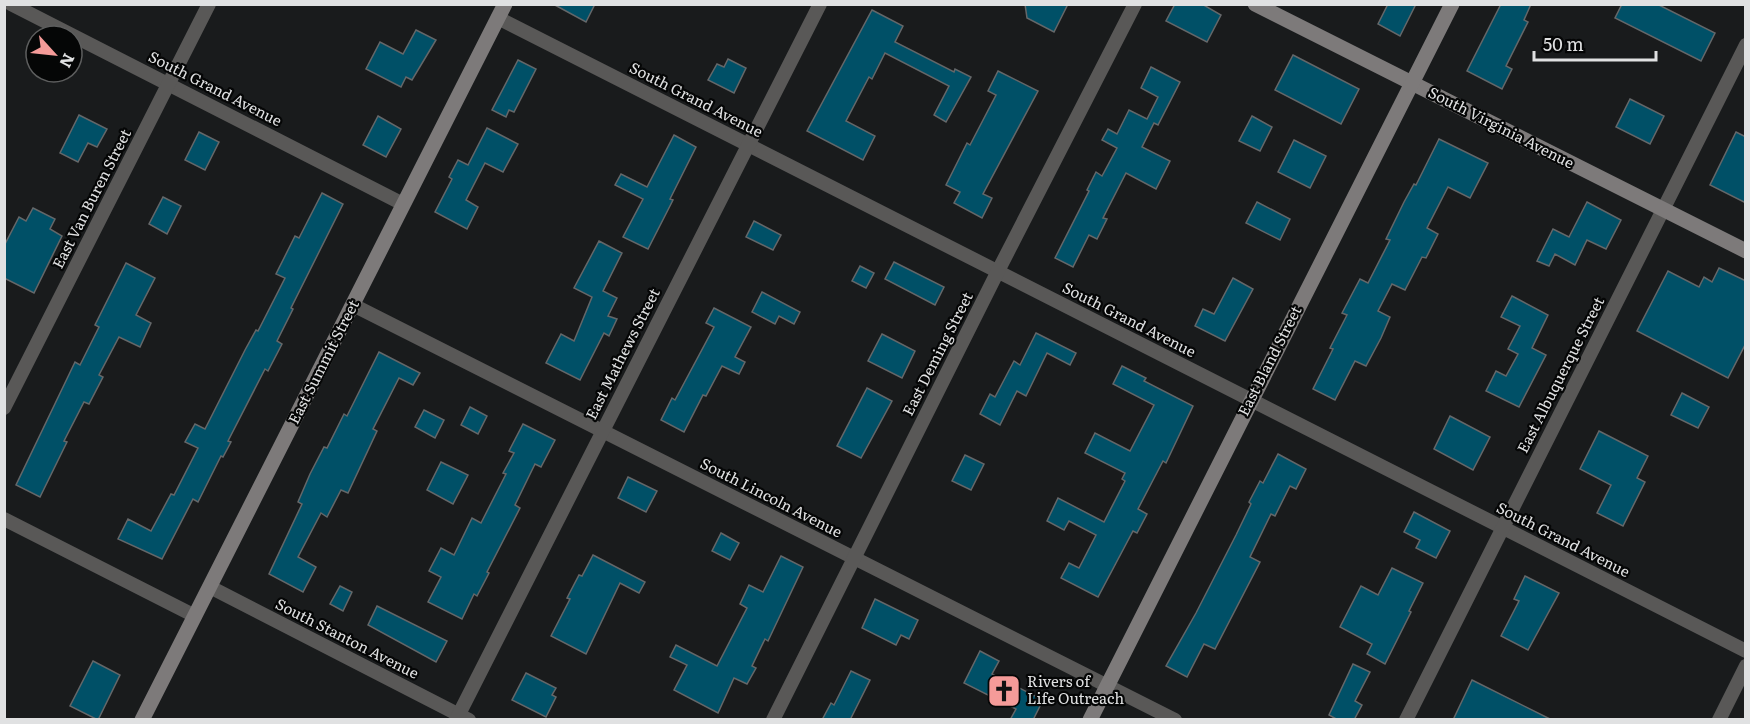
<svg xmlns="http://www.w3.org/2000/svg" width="1750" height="724" font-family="Literata,serif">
<rect width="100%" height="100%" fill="#191b1c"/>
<g fill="#005067" stroke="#646769" stroke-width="1.5">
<polygon points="553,4 595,4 586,22"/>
<polygon points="1025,4 1068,4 1054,32 1027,18"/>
<polygon points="1175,4 1202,4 1221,15 1207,42 1166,21"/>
<polygon points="1388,4 1416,4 1400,36 1378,24"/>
<polygon points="1501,4 1531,4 1524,20 1528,22 1506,66 1512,69 1502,89 1467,71"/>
<polygon points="1622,4 1657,4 1715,33 1701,61 1615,18"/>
<polygon points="872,10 903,26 895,42 954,72 955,69 971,77 946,122 934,115 949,86 885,53 872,79 869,77 846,121 875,136 863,160 807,131"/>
<polygon points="416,30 436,40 412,80 406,77 401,87 366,69 380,42 403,54"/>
<polygon points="1293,55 1359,89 1341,124 1275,90"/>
<polygon points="728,59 746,68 734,93 708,80 717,64 724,67"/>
<polygon points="518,60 536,69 514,112 509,110 506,117 492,110"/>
<polygon points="1151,67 1180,82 1158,125 1154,123 1142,147 1170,161 1156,189 1126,173 1103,218 1107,219 1097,239 1089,235 1073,267 1055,258 1089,191 1087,190 1096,172 1102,176 1117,148 1102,140 1108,129 1117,134 1129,110 1147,119 1158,97 1141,88"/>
<polygon points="998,71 1038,91 983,194 992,198 982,218 954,203 960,192 946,185 967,143 970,145 996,95 988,91"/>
<polygon points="1630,99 1664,116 1650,144 1616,127"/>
<polygon points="79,115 107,129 97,147 88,143 78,162 60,153"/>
<polygon points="378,116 401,129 386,157 363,145"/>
<polygon points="1252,116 1272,127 1260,151 1239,141"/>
<polygon points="487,128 518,144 503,172 485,163 466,200 478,207 467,229 435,212 452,179 449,177 458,160 468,165"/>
<polygon points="199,132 219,142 205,170 185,160"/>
<polygon points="1736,132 1746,137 1746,203 1710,185"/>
<polygon points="674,135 696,147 670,199 673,200 648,249 623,237 643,199 615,185 621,174 647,187"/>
<polygon points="1439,139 1488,163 1470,198 1448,187 1427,228 1438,234 1426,258 1422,257 1405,290 1392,284 1378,311 1390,317 1381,338 1366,366 1355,361 1335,400 1313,389 1333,349 1330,348 1347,315 1342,313 1360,279 1368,283 1390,240 1386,239 1404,202 1414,184 1416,185"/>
<polygon points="1294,140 1326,156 1310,188 1278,172"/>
<polygon points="322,193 343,204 291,308 293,309 277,341 282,344 268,371 265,369 228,441 231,442 223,457 221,456 198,502 193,499 162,559 118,539 128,519 151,531 171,494 174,495 198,448 185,442 195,424 205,429 245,350 256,330 258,331 285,278 276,274 295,236 299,238"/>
<polygon points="163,197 181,206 167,234 149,224"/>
<polygon points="1257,202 1290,219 1280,240 1246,223"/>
<polygon points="1587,202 1621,220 1606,249 1587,240 1575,265 1555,254 1549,266 1537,261 1553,229 1569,237"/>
<polygon points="33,208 55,219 50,229 62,236 34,293 4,278 4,246 19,217 26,221"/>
<polygon points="754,221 781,235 773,250 746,237"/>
<polygon points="599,241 622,253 603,291 617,298 608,316 617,319 609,336 604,333 580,380 546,363 561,334 574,341 592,297 574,288"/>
<polygon points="894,262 944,287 935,305 885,279"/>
<polygon points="126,263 155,278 136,315 151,323 140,347 119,337 99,375 103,377 89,404 84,402 64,441 67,442 40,497 16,485 75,362 80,365 99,327 95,325"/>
<polygon points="860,266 874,273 866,288 852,281"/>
<polygon points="1719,268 1746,281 1746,343 1728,378 1637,331 1668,271 1699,287 1704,277 1712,282"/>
<polygon points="1233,278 1253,289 1225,341 1195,326 1203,309 1214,314"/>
<polygon points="762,292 800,312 794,324 779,316 775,324 752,312"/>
<polygon points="1512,296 1548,315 1532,348 1546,355 1519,407 1486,391 1496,371 1506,376 1518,354 1508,349 1520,326 1501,317"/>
<polygon points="714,308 751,327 735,357 745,362 739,374 722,366 706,396 703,395 684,432 661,420 672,398 675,400 714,327 706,323"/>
<polygon points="1036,333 1076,353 1070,365 1047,353 1026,396 1017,391 1000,425 980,414 990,394 995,397 1014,361 1020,365"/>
<polygon points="882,334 915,351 902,378 868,361"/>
<polygon points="379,352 420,373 413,385 399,378 373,429 377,431 348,493 341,490 327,517 321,513 298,557 316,567 303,592 269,574 302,504 298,502 310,474 324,447 327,448 344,414 347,416"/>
<polygon points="1122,366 1146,378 1144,381 1193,406 1166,463 1163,461 1138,509 1147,514 1137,533 1133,531 1098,597 1061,578 1069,563 1079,568 1096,535 1069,521 1064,530 1047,521 1058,498 1104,522 1125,481 1122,479 1125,473 1085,453 1095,433 1130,451 1154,405 1113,384"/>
<polygon points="867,388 892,401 861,458 837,446"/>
<polygon points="1682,393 1709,407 1698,428 1671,415"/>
<polygon points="470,407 487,416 478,434 461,425"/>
<polygon points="424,410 444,420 435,438 415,427"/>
<polygon points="1450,416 1490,437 1473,470 1434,449"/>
<polygon points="523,424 555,440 541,467 535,464 515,505 520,508 487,572 489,573 477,596 474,594 462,619 428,602 441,577 429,571 441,548 454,555 472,518 481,523 506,474 503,473 514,453 509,451"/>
<polygon points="1599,431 1648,456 1637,478 1645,482 1623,526 1597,513 1611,485 1580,469"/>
<polygon points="1278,454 1306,469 1296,489 1290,486 1275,516 1271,514 1250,557 1260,562 1215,649 1204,644 1187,677 1166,666 1196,613 1236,535 1251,504 1249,502 1260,481 1263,483"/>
<polygon points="965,455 984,464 971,490 952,481"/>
<polygon points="441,462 468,475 453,504 427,490"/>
<polygon points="628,477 657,491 646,512 618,498"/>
<polygon points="1414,512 1450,531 1436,558 1416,548 1420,540 1404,532"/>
<polygon points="721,533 739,543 730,560 712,551"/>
<polygon points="593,555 645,582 639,593 620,583 586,654 551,636 570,599 567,598 579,575 582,576"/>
<polygon points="781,556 803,567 768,641 765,639 752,666 756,668 747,684 734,678 718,713 674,690 687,665 670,657 676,645 717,666 747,608 740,604 749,585 763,592"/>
<polygon points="1392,568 1423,583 1409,611 1411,612 1385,664 1367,654 1372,644 1340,627 1361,586 1378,595"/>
<polygon points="1525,576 1559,593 1528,650 1501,636 1519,601 1514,599"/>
<polygon points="340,586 352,592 343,611 330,604"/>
<polygon points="875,599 918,620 909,639 901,635 896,645 862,628"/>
<polygon points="377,606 447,641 436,662 368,625"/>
<polygon points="980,651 999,661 992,674 1043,700 1033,720 1010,720 1016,709 964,683"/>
<polygon points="93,661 120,675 98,720 70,706"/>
<polygon points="1353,664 1370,672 1355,701 1362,705 1354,720 1338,720 1329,715"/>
<polygon points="851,671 870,680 850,720 822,720 831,703 834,705"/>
<polygon points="526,673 556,688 552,695 556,697 546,717 512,700"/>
<polygon points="1472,680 1552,720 1453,720"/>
</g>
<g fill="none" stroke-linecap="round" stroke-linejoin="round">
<g stroke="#595857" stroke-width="14">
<polyline points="11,4 403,204"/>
<polyline points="498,18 1746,651"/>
<polyline points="353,305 1175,720"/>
<polyline points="4,408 209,4"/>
<polyline points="4,519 195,616"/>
<polyline points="210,587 469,720"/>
<polyline points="456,720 820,4"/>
<polyline points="773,720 998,271 1135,4"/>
<polyline points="1406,720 1746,45"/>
<polyline points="1719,720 1746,666"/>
</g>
<g stroke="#7d7a7a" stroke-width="15">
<polyline points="1255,4 1746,251"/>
<polyline points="142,720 505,4"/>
<polyline points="1090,720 1452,4"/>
</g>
</g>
<defs>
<g id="church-square" transform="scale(1.725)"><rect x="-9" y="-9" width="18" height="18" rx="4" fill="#f59b99" stroke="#050606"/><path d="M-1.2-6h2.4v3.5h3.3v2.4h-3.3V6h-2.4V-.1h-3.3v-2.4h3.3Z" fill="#111"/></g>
</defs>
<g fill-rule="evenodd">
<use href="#church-square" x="1004" y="691"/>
</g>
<g text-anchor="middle" stroke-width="4.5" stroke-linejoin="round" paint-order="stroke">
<g font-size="15" fill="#e0e1e2" stroke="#050606">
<text transform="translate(215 89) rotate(27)" y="5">South Grand Avenue</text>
<text transform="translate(696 100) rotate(27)" y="5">South Grand Avenue</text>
<text transform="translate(1501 128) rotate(27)" y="5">South Virginia Avenue</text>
<text transform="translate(92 199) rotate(-63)" y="5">East Van Buren Street</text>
<text transform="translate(1129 320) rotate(27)" y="5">South Grand Avenue</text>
<text transform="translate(623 354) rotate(-63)" y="5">East Mathews Street</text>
<text transform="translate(938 354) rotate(-63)" y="5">East Deming Street</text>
<text transform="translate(1270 361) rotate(-63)" y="5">East Bland Street</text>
<text transform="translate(324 362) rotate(-63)" y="5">East Summit Street</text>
<text transform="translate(1561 375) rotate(-63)" y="5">East Albuquerque Street</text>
<text transform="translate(771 498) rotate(27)" y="5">South Lincoln Avenue</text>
<text transform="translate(1563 540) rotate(27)" y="5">South Grand Avenue</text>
<text transform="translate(347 639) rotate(27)" y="5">South Stanton Avenue</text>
</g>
<g font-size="15" fill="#e0e1e2" stroke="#050606" text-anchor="start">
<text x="1027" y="687">Rivers of<tspan x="1027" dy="17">Life Outreach</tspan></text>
</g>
</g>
<rect width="1750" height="724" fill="none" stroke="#e0e1e2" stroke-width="12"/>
<g transform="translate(54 54) rotate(117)"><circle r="28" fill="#050606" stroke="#5d5e5e" stroke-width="1.5"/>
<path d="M0-4.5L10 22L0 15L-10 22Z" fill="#f59b99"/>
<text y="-9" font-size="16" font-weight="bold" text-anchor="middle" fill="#e0e1e2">N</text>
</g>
<path d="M1534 51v9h122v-9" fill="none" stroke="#e0e1e2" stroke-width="3"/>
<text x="1543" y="51" font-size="18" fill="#e0e1e2" stroke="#050606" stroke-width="4.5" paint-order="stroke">50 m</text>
</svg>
